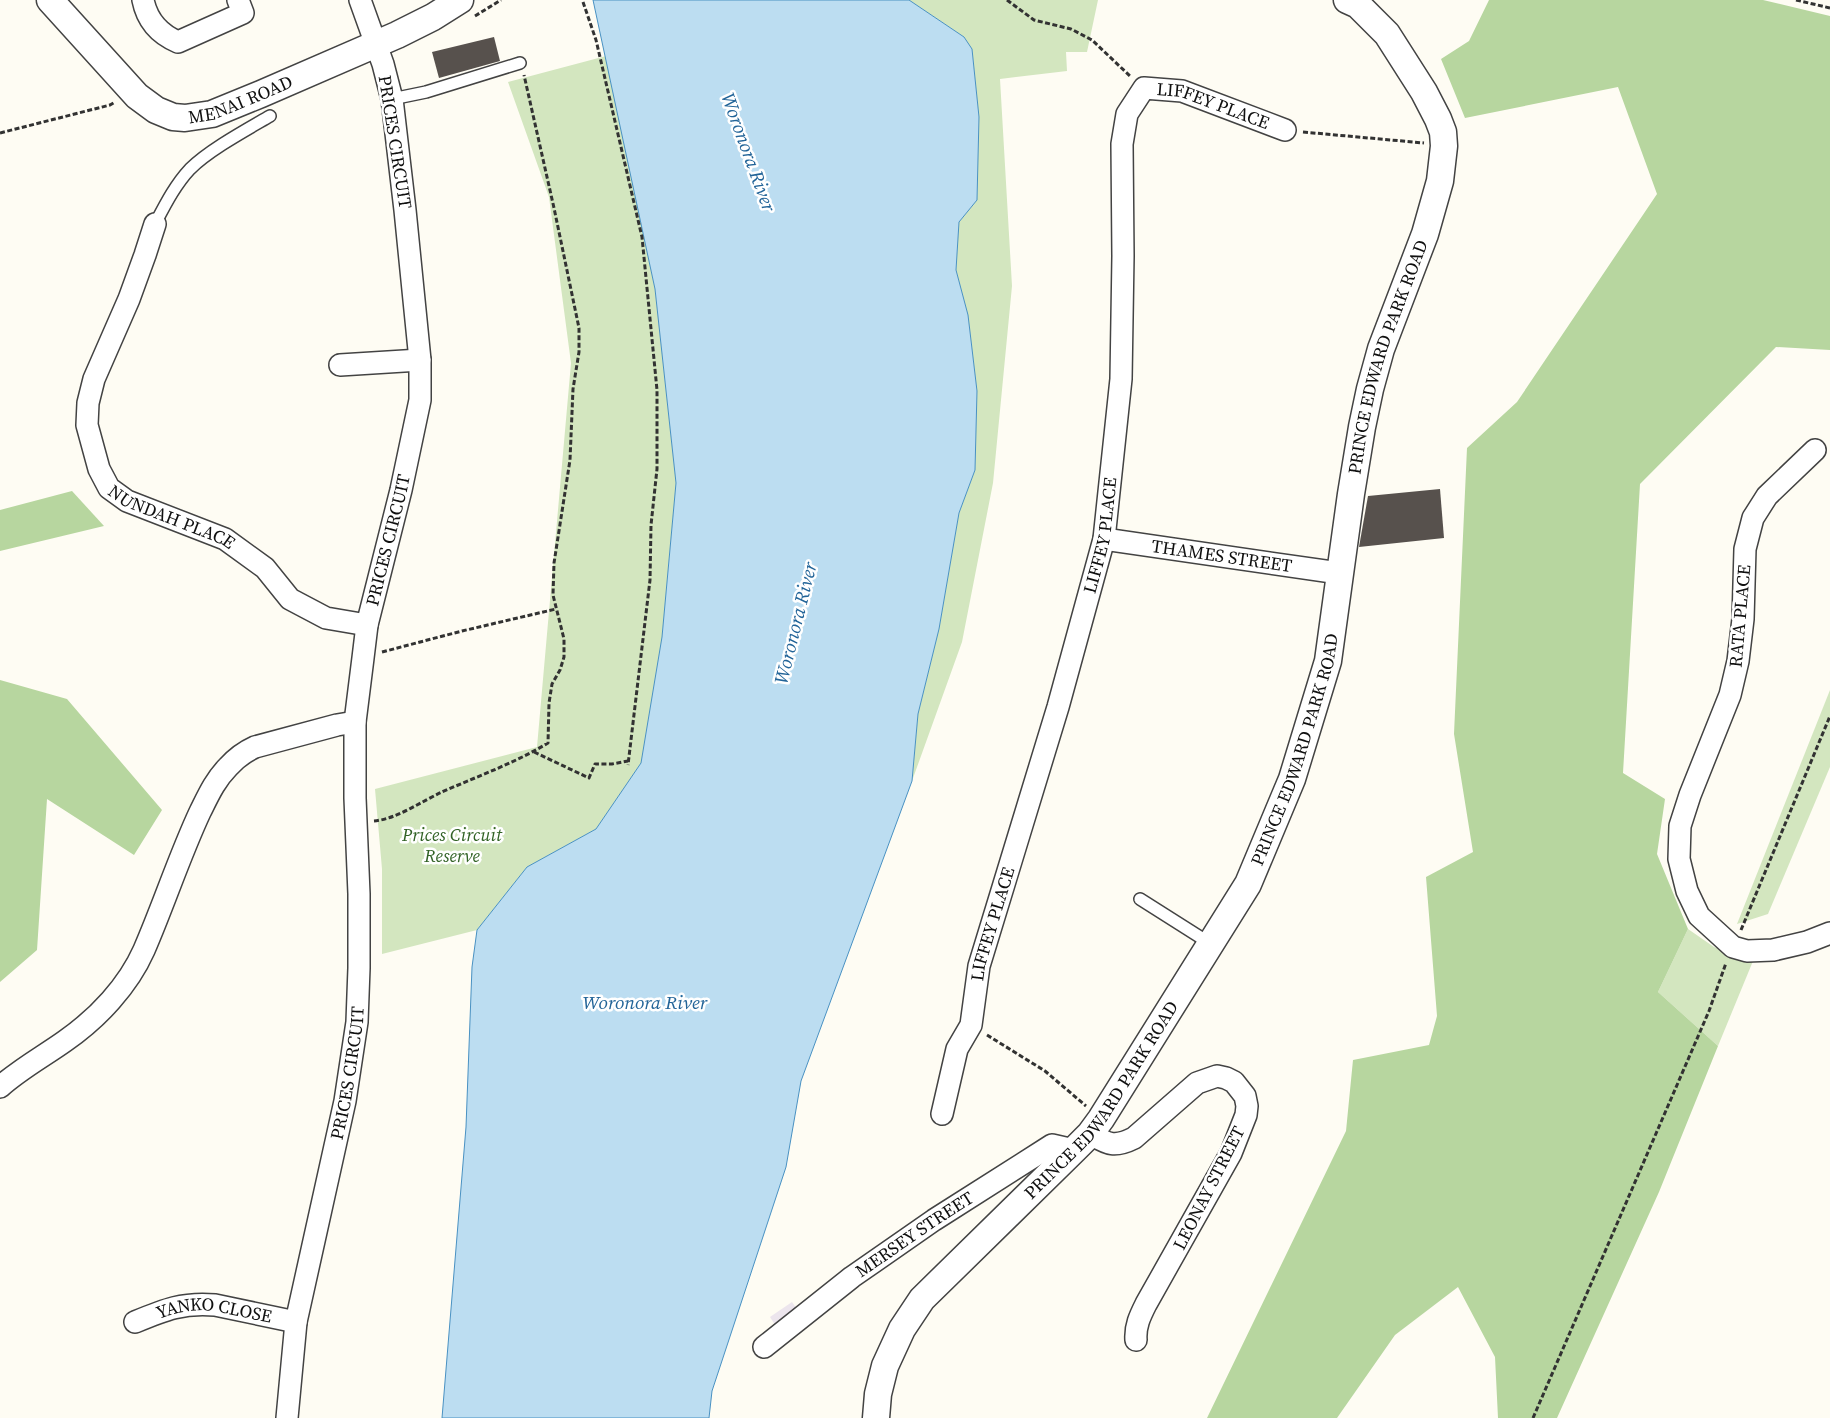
<svg xmlns="http://www.w3.org/2000/svg" width="1830" height="1418" font-family="'Source Serif 4',serif">
<rect width="100%" height="100%" fill="#fefcf3"/>
<polygon fill="#ece5ed" points="792,1302 807,1324 784,1339 770,1317"/>
<g fill="#d3e6bf">
<polygon points="909,0 1098,0 1087,52 1066,52 1067,71 1000,79 1012,286 993,483 962,642 912,781 918,714 939,629 959,513 975,470 977,391 968,316 956,270 959,222 977,200 979,117 972,49 964,37"/>
<polygon points="606,56 655,289 676,483 662,637 641,763 596,829 527,867 477,930 382,954 382,869 375,789 537,747 571,363 549,197 508,82"/>
<polygon points="1830,690 1830,767 1768,914 1737,924"/>
<polygon points="1688,929 1714,947 1753,961 1718,1046 1658,992"/>
</g>
<g fill="#b7d69f">
<polygon points="1489,0 1763,0 1830,16 1830,350 1776,347 1640,484 1623,773 1665,799 1657,854 1688,929 1658,992 1718,1046 1659,1192 1557,1418 1498,1418 1495,1357 1458,1287 1395,1335 1337,1418 1207,1418 1346,1131 1353,1060 1429,1045 1437,1016 1426,877 1473,852 1454,734 1467,448 1517,402 1657,194 1618,87 1465,118 1441,59 1469,41"/>
<polygon points="72,491 104,526 0,551 0,510"/>
<polygon points="0,680 67,699 162,810 134,855 47,799 37,950 0,982"/>
</g>
<polygon fill="#bcddf1" stroke="#4991c2" points="593,0 909,0 964,37 972,49 979,117 977,200 959,222 956,270 968,315 977,391 975,470 959,513 939,629 918,714 912,781 801,1081 786,1167 712,1391 709,1418 442,1418 466,1127 472,967 477,930 527,867 596,829 641,763 662,637 676,483 655,289"/>
<g fill="#57514d">
<polygon points="494,37 500,61 439,78 432,52"/>
<polygon points="1440,489 1444,538 1359,547 1368,496"/>
</g>
<g fill="none" stroke-linecap="round" stroke-linejoin="round">
<g stroke="#434343" stroke-width="14">
<g id="service">
<polyline points="392,99 426,92 520,63"/>
<path d="M155 224C165 205 175 185 190 169 209 150 246 130 270 116"/>
<polyline points="1140,899 1211,944"/>
</g>
</g>
<g stroke="#434343" stroke-width="24">
<g id="minor">
<path d="M143 0C147 20 159 34 178 42L243 13 238 0"/>
<path id="s1" d="M155 224 145 255 129 299 94 379 88 403 87 425 99 469 109 488 127 501 225 539 265 568 290 599 326 618 367 625"/>
<polyline points="340,365 420,360"/>
<polyline points="1815,450 1767,496 1753,518 1745,549 1743,619 1738,661 1730,695 1690,795 1680,826 1679,859 1687,891 1699,916 1733,947 1747,951 1773,950 1807,942 1830,933"/>
<path id="s2" d="M1104 539 1339 573"/>
<path d="M0 1087C20 1069 44 1056 65 1041 98 1018 128 986 144 950 164 904 179 857 200 812 208 796 215 780 228 767 236 758 244 752 255 747L337 725 355 722"/>
<path id="s3" d="M942 1114 957 1049 971 1025 979 966 1058 707 1104 539 1121 379 1123 256 1122 144 1127 114 1144 88 1182 91 1285 130"/>
<path d="M1090 1134C1108 1144 1114 1148 1134 1138L1197 1083 1217 1076 1226 1078 1234 1082 1245 1096 1247 1106 1246 1115 1231 1153 1146 1304C1140 1316 1135 1326 1136 1340"/>
<path id="s4" d="M135 1322C164 1310 183 1302 215 1305L296 1322"/>
<path id="s5" d="M764 1347 852 1277 934 1220 1052 1145 1074 1150"/>
<path id="s6" d="M287 1418 296 1322 345 1101 357 1022 359 968V894L355 798V722L363 658 367 625 401 490 420 400V360L405 210 392 99 383 64 360 0"/>
</g>
</g>
<g stroke="#434343" stroke-width="29">
<g id="tertiary">
<path id="s7" d="M50 0 137 96 156 110 173 117 185 118 212 114 261 94 397 35 433 17 460 0"/>
<path id="s8" d="M876 1418 878 1394 885 1366 902 1329 922 1299 1074 1150 1090 1134 1101 1119 1248 884 1292 779 1328 661 1351 494 1362 427 1370 389 1381 349 1425 234 1440 181 1444 146 1443 132 1438 119 1424 92 1387 34 1358 5 1347 0"/>
</g>
</g>
<g stroke="#323232" stroke-width="3" stroke-dasharray="5 2.5" stroke-linecap="butt">
<polyline points="1007,0 1034,20 1071,29 1092,40 1131,77"/>
<polyline points="1796,0 1830,8"/>
<polyline points="583,2 596,40 642,237 657,390 657,469 651,525 650,580 628,765"/>
<polyline points="475,16 501,0"/>
<polyline points="1303,132 1424,143"/>
<polyline points="0,133 110,105 115,102"/>
<polyline points="382,652 462,631 556,609"/>
<polyline points="534,752 589,778 595,764 612,764 628,761 628,763"/>
<path d="M374 821C397 819 422 801 442 792 478 776 515 763 548 743L549 703 552 684 560 670 564 657V639L553 595 554 563 570 460 573 389 579 352V328L554 208 524 75"/>
<polyline points="1741,930 1830,716"/>
<polyline points="987,1035 1045,1071 1086,1106"/>
<polyline points="1533,1418 1709,1011 1726,963"/>
</g>
<use href="#service" stroke="#fff" stroke-width="11"/>
<use href="#minor" stroke="#fff" stroke-width="21"/>
<use href="#tertiary" stroke="#fff" stroke-width="26"/>
</g>
<g text-anchor="middle" stroke-width="5" stroke-linejoin="round" paint-order="stroke">
<g font-size="18" fill="#101010" stroke="#fff">
<text dy="6" stroke="none"><textPath href="#s7" startOffset="242">MENAI ROAD</textPath></text>
<text dy="6" stroke="none"><textPath href="#s3" startOffset="1128">LIFFEY PLACE</textPath></text>
<text transform="translate(395 142) rotate(81)" y="6">PRICES CIRCUIT</text>
<text dy="6" stroke="none"><textPath href="#s8" startOffset="1209">PRINCE EDWARD PARK ROAD</textPath></text>
<text dy="6" stroke="none"><textPath href="#s1" startOffset="350">NUNDAH PLACE</textPath></text>
<text dy="6" stroke="none"><textPath href="#s3" startOffset="602">LIFFEY PLACE</textPath></text>
<text dy="6" stroke="none"><textPath href="#s6" startOffset="888">PRICES CIRCUIT</textPath></text>
<text dy="6" stroke="none"><textPath href="#s2" startOffset="119">THAMES STREET</textPath></text>
<text transform="translate(1740 616) rotate(-85)" y="6">RATA PLACE</text>
<text dy="6" stroke="none"><textPath href="#s8" startOffset="804">PRINCE EDWARD PARK ROAD</textPath></text>
<text dy="6" stroke="none"><textPath href="#s3" startOffset="198">LIFFEY PLACE</textPath></text>
<text dy="6" stroke="none"><textPath href="#s6" startOffset="351">PRICES CIRCUIT</textPath></text>
<text dy="6" stroke="none"><textPath href="#s8" startOffset="399">PRINCE EDWARD PARK ROAD</textPath></text>
<text transform="translate(1209 1188) rotate(-63)" y="6">LEONAY STREET</text>
<text dy="6" stroke="none"><textPath href="#s5" startOffset="188">MERSEY STREET</textPath></text>
<text dy="6" stroke="none"><textPath href="#s4" startOffset="82">YANKO CLOSE</textPath></text>
</g>
<g font-size="18" font-style="italic" fill="#316225" stroke="#fff">
<text x="452" y="841">Prices Circuit<tspan x="452" dy="21">Reserve</tspan></text>
</g>
<g font-size="19" font-style="italic" fill="#226498" stroke="#fff">
<text transform="translate(749 152) rotate(70)" y="7">Woronora River</text>
<text transform="translate(795 623) rotate(-76)" y="7">Woronora River</text>
<text x="645" y="1009">Woronora River</text>
</g>
</g>
</svg>
